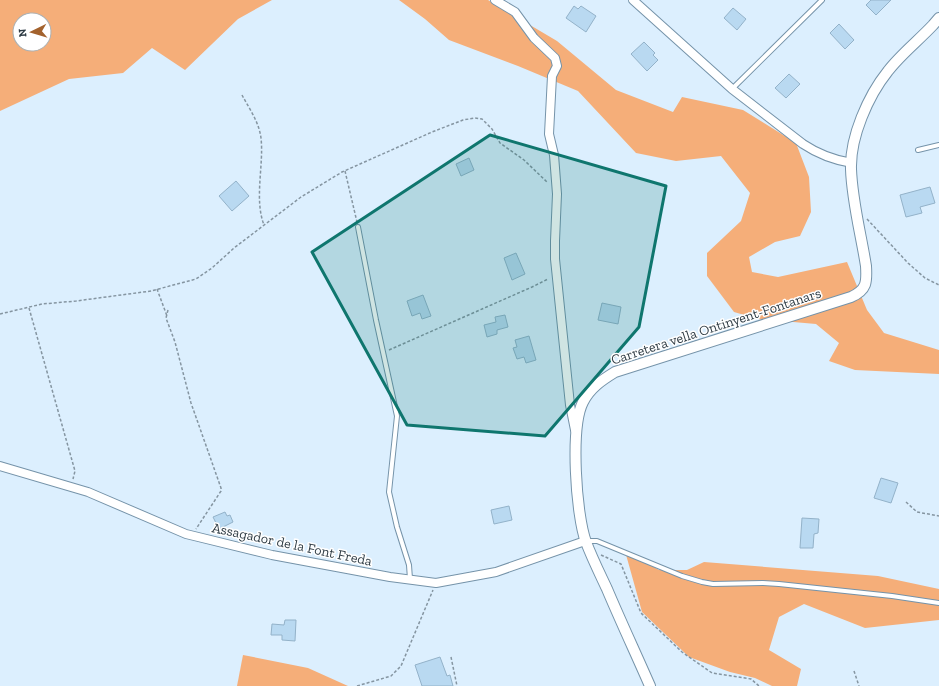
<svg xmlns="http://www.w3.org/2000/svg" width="939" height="686" font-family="'Zilla Slab',serif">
<rect width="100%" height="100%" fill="#dceffe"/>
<g fill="#f5ae79" fill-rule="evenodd">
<path d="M0 0H272L238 19 185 70 152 48 123 73 69 79 0 111ZM20 20H44V44H20Z"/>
<polygon points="399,0 488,0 557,41 616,90 673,112 682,97 743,110 796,143 809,177 811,212 800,236 775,242 749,257 752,272 778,277 847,262 867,310 884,333 939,350 939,374 855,370 829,361 839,343 816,324 758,319 734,312 707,276 707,253 741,221 750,193 721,156 676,161 636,153 578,91 518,66 449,40 425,19"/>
<polygon points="625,551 659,570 687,570 704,562 878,576 939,589 939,620 865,628 804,604 779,617 769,650 801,669 797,686 772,686 755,678 730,672 689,657 642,612"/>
<polygon points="243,655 308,668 348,686 237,686"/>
</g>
<g fill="#b9d9f1" stroke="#93b2c9">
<polygon points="871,0 891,0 876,15 866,5"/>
<polygon points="574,6 578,9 581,6 596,16 586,32 566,18"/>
<polygon points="733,8 746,19 737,30 724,18"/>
<polygon points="839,24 854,40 845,49 830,33"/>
<polygon points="644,42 655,53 653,55 658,60 647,71 631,54"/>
<polygon points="789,74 800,84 786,98 775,88"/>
<polygon points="469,158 474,170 461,176 456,164"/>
<polygon points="236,181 249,196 232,211 219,196"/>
<polygon points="930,187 935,203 920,207 922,213 906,217 900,195"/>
<polygon points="516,253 525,274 512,280 504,258"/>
<polygon points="423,295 431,316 422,319 420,313 412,316 407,301"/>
<polygon points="602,303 621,307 618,324 598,320"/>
<polygon points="505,315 508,327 497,330 497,334 487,337 484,325 496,322 495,317"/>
<polygon points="529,336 536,360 526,363 524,357 517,359 513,348 517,347 515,340"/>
<polygon points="881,478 898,483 891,503 874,498"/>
<polygon points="509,506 512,520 494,524 491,510"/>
<polygon points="225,512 227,516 230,515 233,522 219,529 213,517"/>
<polygon points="802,518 819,519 818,533 814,534 813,548 800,548"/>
<polygon points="285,620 296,620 295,641 282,640 282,635 271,635 272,624 284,625"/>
<polygon points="440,657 447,676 450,675 453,686 422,686 415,665"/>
</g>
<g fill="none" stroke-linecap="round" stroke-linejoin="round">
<g stroke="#7593a9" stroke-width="6">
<g id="service">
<polyline points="732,89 822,0"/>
<polyline points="918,150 939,145"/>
<polyline points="358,227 376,320 397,416 389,492 397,527 409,565 410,579"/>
<polyline points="586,541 597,541 682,576 702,582 713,584 763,583 779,584 892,596 939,603"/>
</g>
</g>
<g stroke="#7593a9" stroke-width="10">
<g id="minor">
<polyline points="495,0 515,12 534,38 555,58 557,66 552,76 549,134 554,155 557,194 555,241 555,259 570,405 575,430"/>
<path d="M633 0 732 89 803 144C818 154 833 160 852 163"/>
<polyline points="0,466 88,492 186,534 272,555 390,577 436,583 496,572 585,541"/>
</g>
</g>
<g stroke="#7593a9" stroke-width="12">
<path id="tertiary" d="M650 686C636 654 621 622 607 589 600 574 592 558 586 542 576 515 570 427 583 402 590 388 602 380 615 372L851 297C867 290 867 282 866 266 861 234 852 201 851 169 850 137 868 96 888 71 900 55 919 40 933 25L939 18"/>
</g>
<g stroke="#8595a1" stroke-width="1.5" stroke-dasharray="3 2" stroke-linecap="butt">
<path d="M242 95C249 108 259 122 261 138 264 165 254 199 264 225"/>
<polyline points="345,171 357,222"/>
<polyline points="867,219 908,263 925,278 939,285"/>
<polyline points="157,289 167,316"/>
<polyline points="29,308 75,471 73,479"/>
<polyline points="168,310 166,318 175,342 191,403 221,488 221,491 196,529"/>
<polyline points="0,314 42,304 76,301 151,291 196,279 212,268 234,248 301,197 342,172 432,132 463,120 475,118 482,119 492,129 500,143 524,160 547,182"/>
<polyline points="389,350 532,287 548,279"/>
<polyline points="906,502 917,512 939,516"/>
<polyline points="601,555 621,564 641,613 682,652 712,673 751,679 759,686"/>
<polyline points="451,657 457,686"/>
<polyline points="854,671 859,686"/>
<polyline points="357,686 391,676 401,666 433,590"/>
</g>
<use href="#service" stroke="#fff" stroke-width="4"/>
<use href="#minor" stroke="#fff" stroke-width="8"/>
<use href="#tertiary" stroke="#fff" stroke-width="10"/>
</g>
<path fill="#0f766e" fill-opacity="0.2" stroke="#0f766e" stroke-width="3" stroke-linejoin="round" d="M490 135 666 186 639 327 545 436 407 425 312 252Z"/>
<g text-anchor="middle" stroke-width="3" stroke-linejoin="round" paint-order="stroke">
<g font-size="14" fill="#2e3b44" stroke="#fff">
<text transform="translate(716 326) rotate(-18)" y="5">Carretera vella Ontinyent-Fontanars</text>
<text transform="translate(292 544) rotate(12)" y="5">Assagador de la Font Freda</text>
</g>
</g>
<g transform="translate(32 32) rotate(265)"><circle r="19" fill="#ffffff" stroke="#abb1b4"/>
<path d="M0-3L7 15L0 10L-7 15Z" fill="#a3622d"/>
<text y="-6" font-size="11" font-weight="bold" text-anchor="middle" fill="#2e3b44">N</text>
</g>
</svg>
